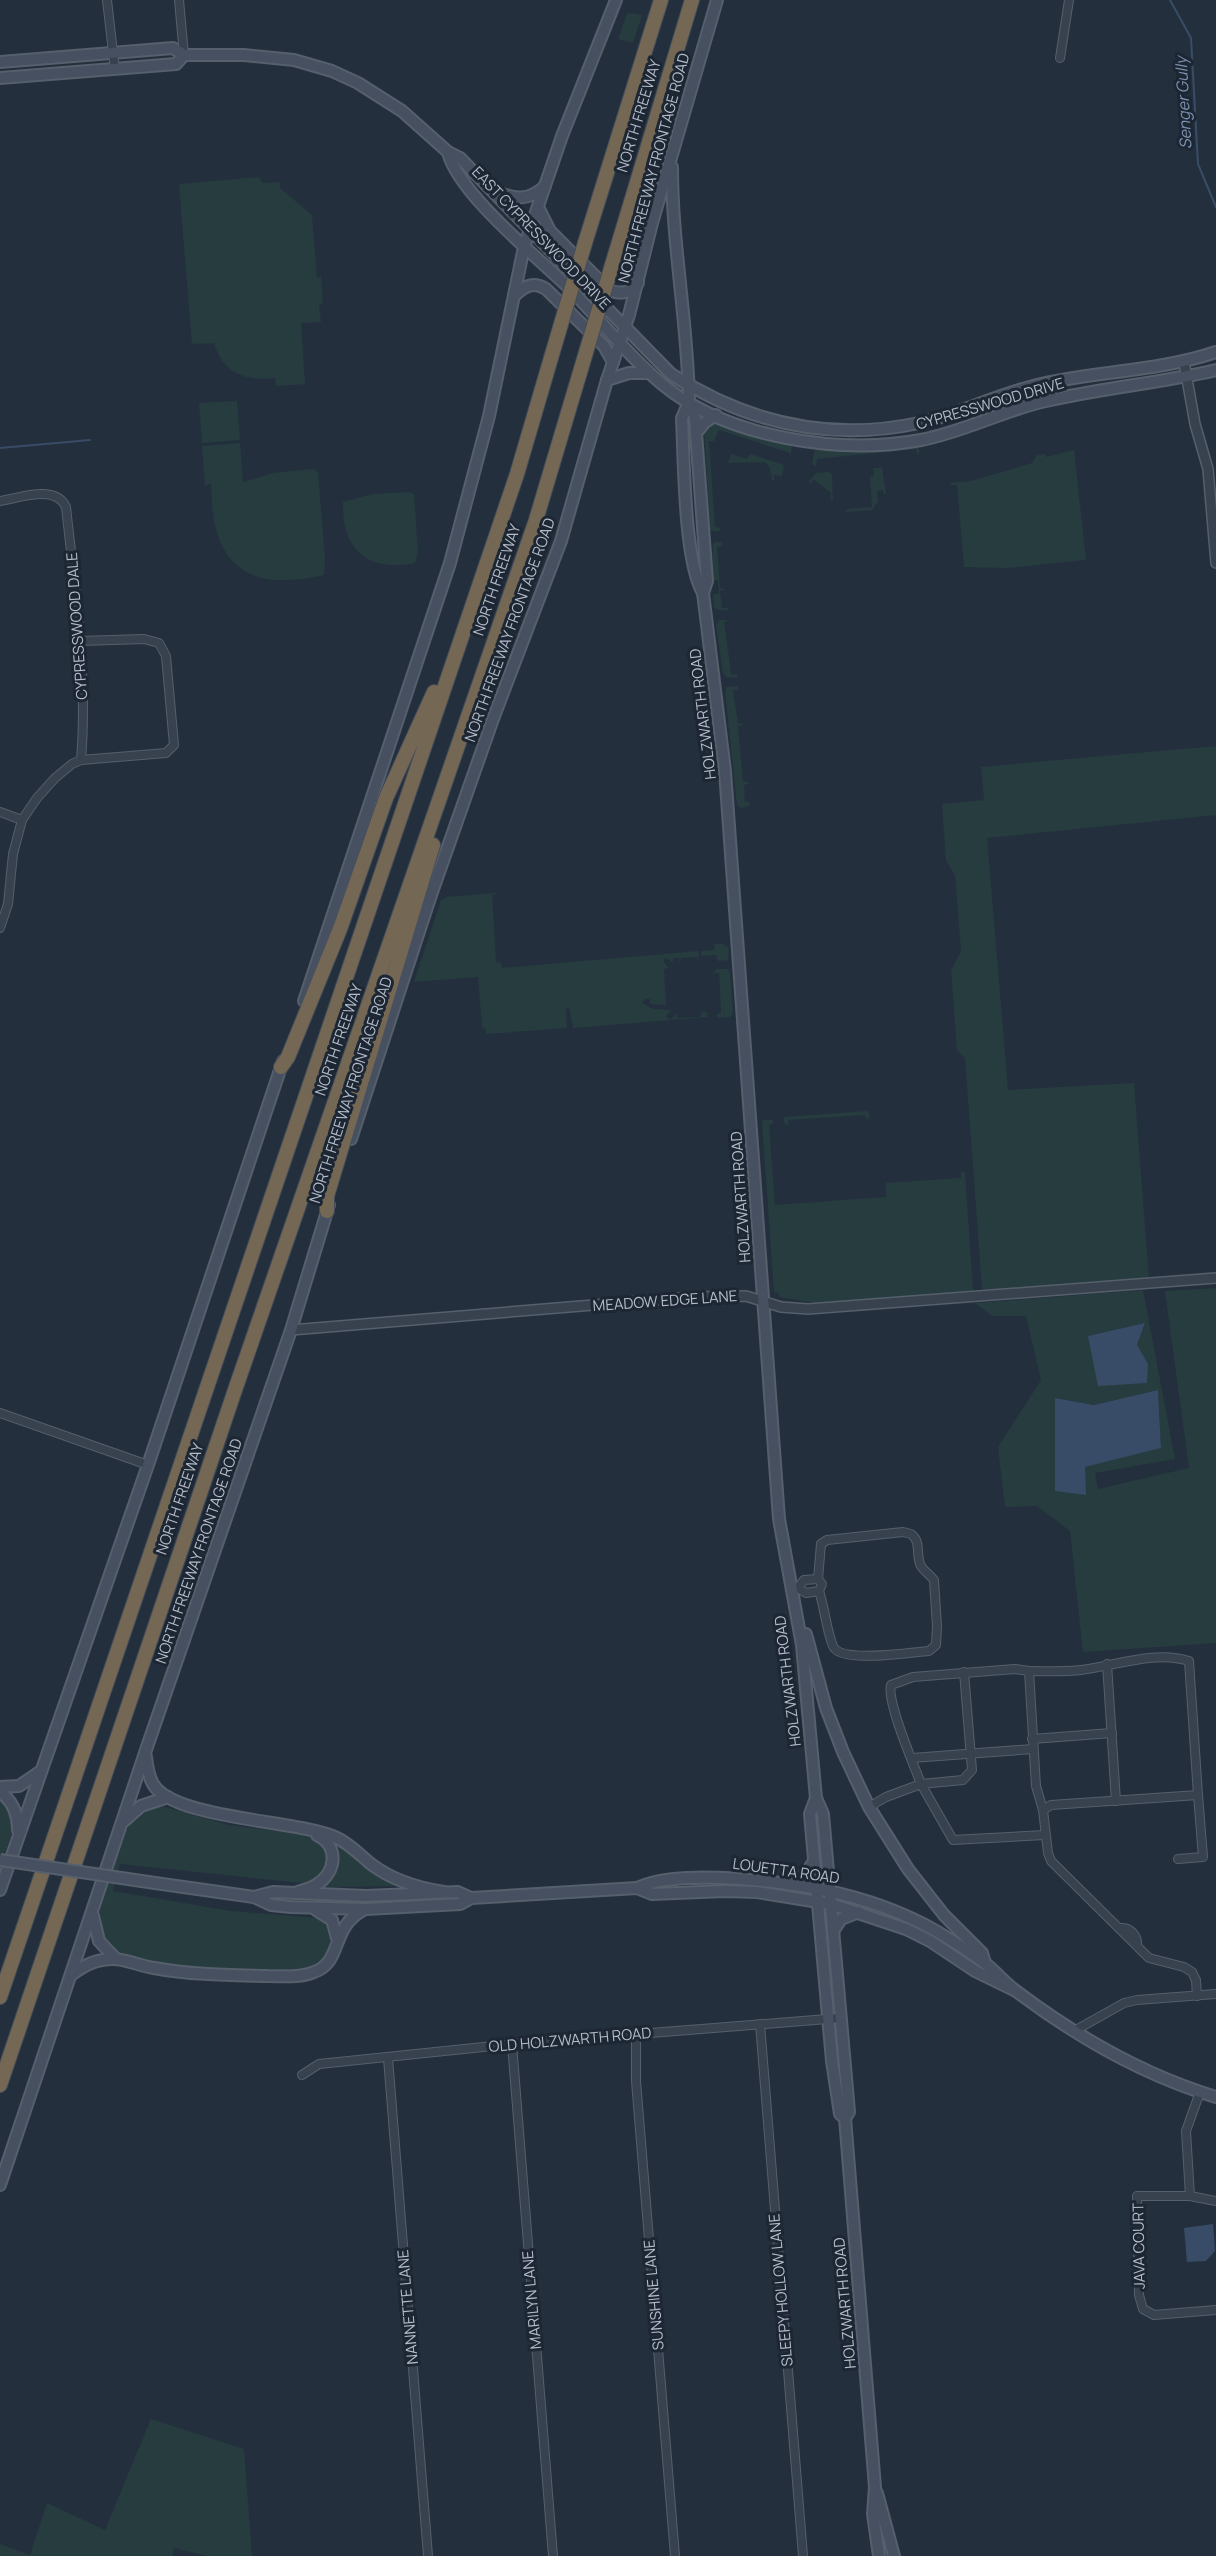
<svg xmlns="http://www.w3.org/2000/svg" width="1216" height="2556" font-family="Manrope,sans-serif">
<rect width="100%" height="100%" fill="#242f3e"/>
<g fill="#263c3f" fill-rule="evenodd">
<polygon points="630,13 642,15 633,43 618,39 627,14"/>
<path d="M259 177 263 183 280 182V188L312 215 317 278 321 277 323 304 319 305 321 322 301 323 305 384 276 386 275 378C246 381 223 374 214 343L192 344 179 184Z"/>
<polygon points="237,401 240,440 202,443 199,403"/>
<polygon points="712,420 789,443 792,447 790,459 790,453 719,430 714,441 709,441 715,527 721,528 718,532 710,530 704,430"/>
<path d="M240 443 243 482 273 473 313 469 318 472 325 559 324 575C272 587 226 582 214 521 212 509 212 497 211 484L205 485 202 446Z"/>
<polygon points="917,445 920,452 917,454 916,449 817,459 816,466 812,464 814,451 819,448"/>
<polygon points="1074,450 1086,560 1006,568 964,567 957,485 951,485 951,483 971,481 1032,463 1038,453 1039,455 1045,454 1046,457"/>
<polygon points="731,454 747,459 750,454 784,465 782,476 774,475 774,481 772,480 770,468 765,462 728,463"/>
<polygon points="873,468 882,468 886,493 884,495 883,490 877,491 878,501 872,510 845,512 847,509 872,507 870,477 874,476"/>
<polygon points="816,473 829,472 832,474 833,501 830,499 831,493 813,479 812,484 808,482"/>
<path d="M408 492 414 494 418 553 415 563C368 573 341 549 343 502L373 494Z"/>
<polygon points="713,542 723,542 722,546 717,547 720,588 726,590 720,591 722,608 728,608 727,610 718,610 714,607 713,594 719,594 718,580 712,581"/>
<polygon points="719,620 729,620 724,622 731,672 732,675 737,674 738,677 728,678 723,673 716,625"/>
<polygon points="738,686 738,689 733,690 738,723 744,724 738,727 743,781 751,783 744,785 745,802 750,802 749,806 741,808 737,805 725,690 727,687"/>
<polygon points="1216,746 1216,815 987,838 1008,1090 1134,1083 1149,1279 986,1292 982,1288 965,1058 957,1050 951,970 961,951 955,875 946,861 942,804 984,800 981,767"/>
<polygon points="495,893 496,894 492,895 496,962 501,963 502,968 699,951 698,962 697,957 681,958 680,964 679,958 673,958 673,963 666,958 663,961 669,968 664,969 666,1005 650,1004 650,999 645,999 642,1003 653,1009 672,1010 666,1016 670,1020 676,1014 678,1018 700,1017 700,1011 701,1016 703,1011 707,1012 708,1017 573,1028 569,1007 566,1008 567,1028 486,1034 486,1030 482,1027 478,977 414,982 441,900 448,897"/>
<polygon points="715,944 722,944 729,948 728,960 718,961 716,955 701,956 701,951 714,950"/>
<polygon points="717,969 728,969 730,972 733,1014 730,1017 718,1018 716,1015 721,1013 719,973 713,973"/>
<polygon points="868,1111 870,1116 867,1120 865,1115 788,1120 788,1126 784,1123 784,1117"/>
<polygon points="764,1120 772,1120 774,1123 769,1125 775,1205 886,1197 886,1183 961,1178 961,1172 965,1172 973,1291 821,1304 779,1297 779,1293 774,1292 762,1122"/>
<path d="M1216 1288V1643L1083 1652 1070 1531 1037 1506 1005 1507 998 1447 1041 1380 1026 1316H992L975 1303 1143 1290 1175 1459 1095 1473 1098 1489 1189 1468 1165 1291ZM1145 1324 1137 1345 1088 1336ZM1158 1390 1161 1448 1085 1467 1055 1398 1094 1405Z"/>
<path d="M0 1798C23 1819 8 1842 0 1867Z"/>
<path d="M158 1805 229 1825 300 1834 317 1839 328 1855C328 1873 318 1881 301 1883L120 1864 113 1891 231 1911 317 1918C333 1924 334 1948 322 1959 315 1965 308 1967 299 1969 240 1968 162 1976 109 1947 99 1937 96 1921 99 1908L128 1826 136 1814Z"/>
<path d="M328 1838 407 1886 323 1887C340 1868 334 1861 328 1838Z"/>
<polygon points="151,2419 244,2449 252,2556 207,2556 174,2548 172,2556 0,2556 0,2544 30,2555 47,2503 105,2530"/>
</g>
<g fill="#394c67">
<polygon points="1145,1323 1137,1345 1148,1364 1147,1383 1098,1386 1088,1336"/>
<polygon points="1158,1390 1161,1448 1085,1467 1086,1495 1055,1491 1055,1398 1094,1405"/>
<polygon points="1213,2224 1215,2251 1206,2261 1187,2262 1184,2228"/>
</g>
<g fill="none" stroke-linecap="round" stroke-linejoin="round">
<g stroke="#394c67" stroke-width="2">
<polyline points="1170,0 1191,38 1198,164 1216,207"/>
<polyline points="0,448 90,440"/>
</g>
<g stroke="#565f6c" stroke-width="10">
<g id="minor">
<polyline points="107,0 115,70"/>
<polyline points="179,0 184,55"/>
<polyline points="1060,58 1069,0"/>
<path d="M0 501C20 498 55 484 66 507 75 590 88 675 81 760"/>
<polyline points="0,812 22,820"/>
<polyline points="0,928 8,904 13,854 22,820 37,798 55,778 72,764 81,760 166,753 174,745 166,656 159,643 144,639 80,641"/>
<polyline points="0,1413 148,1465"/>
<path d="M818 1579 821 1544 827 1540 903 1532 911 1534C922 1542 915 1555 921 1566 924 1571 930 1575 934 1580L937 1626 936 1645 929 1651C911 1652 840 1664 833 1646 826 1629 825 1609 819 1591"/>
<polyline points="791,1590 798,1588 806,1593 819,1591 822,1584 818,1579 804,1580 798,1588"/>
<polyline points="1107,1664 1116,1801"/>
<path d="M1029 1671C1047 1671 1064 1672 1081 1670 1116 1666 1154 1650 1189 1661L1198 1795 1051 1805 1043 1810"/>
<polyline points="964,1672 972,1770 963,1780 921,1784 953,1840 1045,1835"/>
<polyline points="1032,1739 1112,1733"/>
<polyline points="912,1758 1033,1749"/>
<path d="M869 1807 886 1797 921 1784C914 1765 886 1701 891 1685L913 1677 1015 1669 1029 1671 1036 1786 1043 1810 1048 1853 1051 1861 1149 1958 1184 1967 1192 1972 1196 1980 1197 1996"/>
<polyline points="1178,1859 1203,1857 1198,1795"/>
<path d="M1121 1928C1130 1927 1138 1936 1137 1945"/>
<polyline points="760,2024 803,2556"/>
<polyline points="1074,2031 1124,2003 1137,2000 1216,1994"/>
<polyline points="636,2035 636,2081 675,2556"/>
<polyline points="512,2044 553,2556"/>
<polyline points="388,2058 428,2556"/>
<polyline points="302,2075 319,2064 512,2044 840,2018"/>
<polyline points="1190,2196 1186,2131 1200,2092"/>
<polyline points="1216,2201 1190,2196 1137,2196 1139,2295 1143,2309 1154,2315 1216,2310"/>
</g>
</g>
<g stroke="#565f6c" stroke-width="12">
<g id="tertiary">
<polyline points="1184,362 1195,424 1208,469 1216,563"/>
<polyline points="291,1330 691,1297 746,1296 781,1307 808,1309 1216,1278"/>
</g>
</g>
<g stroke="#565f6c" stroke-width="14">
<g id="secondary">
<path d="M0 62 173 48 184 55H244L294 60 332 71 358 83 402 111 448 152 460 158 671 374C747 423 830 442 919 423 961 414 999 393 1041 384 1099 371 1160 371 1216 352"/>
<polyline points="0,78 176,64 184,55"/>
<path d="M448 152C458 193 535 255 567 286 599 318 627 355 662 384 727 438 839 455 921 440 964 432 1004 410 1046 401 1102 388 1160 383 1216 370"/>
<path d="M672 167C672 246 688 323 689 402L695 417 696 433 707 581 703 593"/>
<path d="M494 191C514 199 528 202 545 186"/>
<path d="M538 207 550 231 609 290C620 295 630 293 638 283"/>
<path d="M514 296C525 286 533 281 546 289L604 346 613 362"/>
<polyline points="607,380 629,373 649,373"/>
<path d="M689 402 682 418C684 459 684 561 703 593L725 771 779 1519 802 1645 816 1798 823 1814 849 2112 845 2118 875 2487 873 2514 879 2556"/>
<polyline points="696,433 705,422 716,415"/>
<polyline points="304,1001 450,563 489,416 524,247 562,136 616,0"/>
<polyline points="351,1139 431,895 493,719 561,541 607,380 629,315 652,223 717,0"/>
<polyline points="806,1634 826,1708 843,1752 869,1807 908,1869 944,1915 982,1953 985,1963"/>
<path d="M146 1757C147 1766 148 1775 153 1784 173 1819 296 1820 335 1837 349 1843 360 1855 371 1864 392 1880 418 1888 444 1892"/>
<polyline points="0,1787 19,1786 41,1771"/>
<path d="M0 1792C13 1801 18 1815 18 1830"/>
<polyline points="816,1798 810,1814 832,2061 840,2114 845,2118"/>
<polyline points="124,1821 141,1806 168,1797"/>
<polyline points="787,1882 805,1875 814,1861"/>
<polyline points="155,1883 254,1897 271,1905 291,1907 366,1909 460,1904 471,1898 637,1888 652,1894 725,1891 757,1892 831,1904 906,1929 930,1941 975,1971 1014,1990"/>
<path d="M637 1888C664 1875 710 1877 740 1879 809 1884 876 1897 936 1931 953 1941 970 1952 986 1964 996 1972 1005 1983 1016 1991 1077 2037 1143 2075 1216 2097"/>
<polyline points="0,1890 148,1465 283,1061"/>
<path d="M298 1892C304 1890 311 1888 316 1885 337 1872 339 1846 317 1835"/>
<polyline points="254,1897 273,1892 366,1896 458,1892 471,1898"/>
<polyline points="316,1910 332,1920 337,1938"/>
<polyline points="93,1916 99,1941 116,1959"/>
<polyline points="833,1931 841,1919 859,1912"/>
<path d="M71 1975C85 1965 96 1959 113 1959 126 1959 140 1966 154 1968 192 1975 230 1975 268 1976 283 1976 300 1978 314 1972 343 1962 330 1928 363 1910"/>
<polyline points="0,2185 147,1747 291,1330 329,1205"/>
<polyline points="877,2493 894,2556"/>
</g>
</g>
<g stroke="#434c59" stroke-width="16">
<g id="motorway">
<polyline points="585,243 661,0"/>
<polyline points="615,255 692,0"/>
<polyline points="281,1067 288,1057 340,929 386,798 434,692"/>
<polyline points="327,1211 327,1196 433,845"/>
<polyline points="0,1997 517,474 551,358"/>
<polyline points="0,2085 235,1390 536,520 581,369"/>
</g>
</g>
<use href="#minor" stroke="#38414e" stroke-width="8"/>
<use href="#tertiary" stroke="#38414e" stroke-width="9"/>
<use href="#secondary" stroke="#465061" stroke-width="10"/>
<use href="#motorway" stroke="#746855" stroke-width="14"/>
<g stroke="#565f6c" stroke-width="14" stroke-linecap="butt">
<polyline id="secondary-bridge" points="0,1860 155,1883"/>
</g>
<g stroke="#434c59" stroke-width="16" stroke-linecap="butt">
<g id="motorway-bridge">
<polyline points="551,358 585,243"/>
<polyline points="581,369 615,255"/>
</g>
</g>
<use href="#secondary-bridge" stroke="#465061" stroke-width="10"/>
<use href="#motorway-bridge" stroke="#746855" stroke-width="14"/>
</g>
<g text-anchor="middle" stroke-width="6" stroke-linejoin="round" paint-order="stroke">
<g font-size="15" fill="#b4bcc9" stroke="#1d2633">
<text transform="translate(639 116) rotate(-73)" y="5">NORTH FREEWAY</text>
<text transform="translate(654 168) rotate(-75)" y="5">NORTH FREEWAY FRONTAGE ROAD</text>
<text transform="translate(541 238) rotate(46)" y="5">EAST CYPRESSWOOD DRIVE</text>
<text transform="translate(990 404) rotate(-16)" y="5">CYPRESSWOOD DRIVE</text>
<text transform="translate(497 580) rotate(-71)" y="5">NORTH FREEWAY</text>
<text transform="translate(77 626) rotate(-94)" y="5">CYPRESSWOOD DALE</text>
<text transform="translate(510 630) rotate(-70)" y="5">NORTH FREEWAY FRONTAGE ROAD</text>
<text transform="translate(703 714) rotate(-97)" y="5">HOLZWARTH ROAD</text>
<text transform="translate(339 1040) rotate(-71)" y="5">NORTH FREEWAY</text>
<text transform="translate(351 1090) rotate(-72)" y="5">NORTH FREEWAY FRONTAGE ROAD</text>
<text transform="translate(741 1197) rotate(-94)" y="5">HOLZWARTH ROAD</text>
<text transform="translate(665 1301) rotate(-4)" y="5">MEADOW EDGE LANE</text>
<text transform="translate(180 1499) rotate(-71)" y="5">NORTH FREEWAY</text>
<text transform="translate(199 1551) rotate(-71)" y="5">NORTH FREEWAY FRONTAGE ROAD</text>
<text transform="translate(788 1681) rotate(-97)" y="5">HOLZWARTH ROAD</text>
<text transform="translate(786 1871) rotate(8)" y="5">LOUETTA ROAD</text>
<text transform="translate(570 2040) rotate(-5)" y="5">OLD HOLZWARTH ROAD</text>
<text transform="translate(1139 2246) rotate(-91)" y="5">JAVA COURT</text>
<text transform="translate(781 2290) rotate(-95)" y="5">SLEEPY HOLLOW LANE</text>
<text transform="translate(654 2295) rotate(-95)" y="5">SUNSHINE LANE</text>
<text transform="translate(532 2300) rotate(-95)" y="5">MARILYN LANE</text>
<text transform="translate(845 2303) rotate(-95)" y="5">HOLZWARTH ROAD</text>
<text transform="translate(408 2307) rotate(-95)" y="5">NANNETTE LANE</text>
</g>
<g font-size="16" font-style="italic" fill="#7c92b1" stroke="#1d2633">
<text transform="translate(1183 103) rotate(-93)" y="6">Senger Gully</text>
</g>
</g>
</svg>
